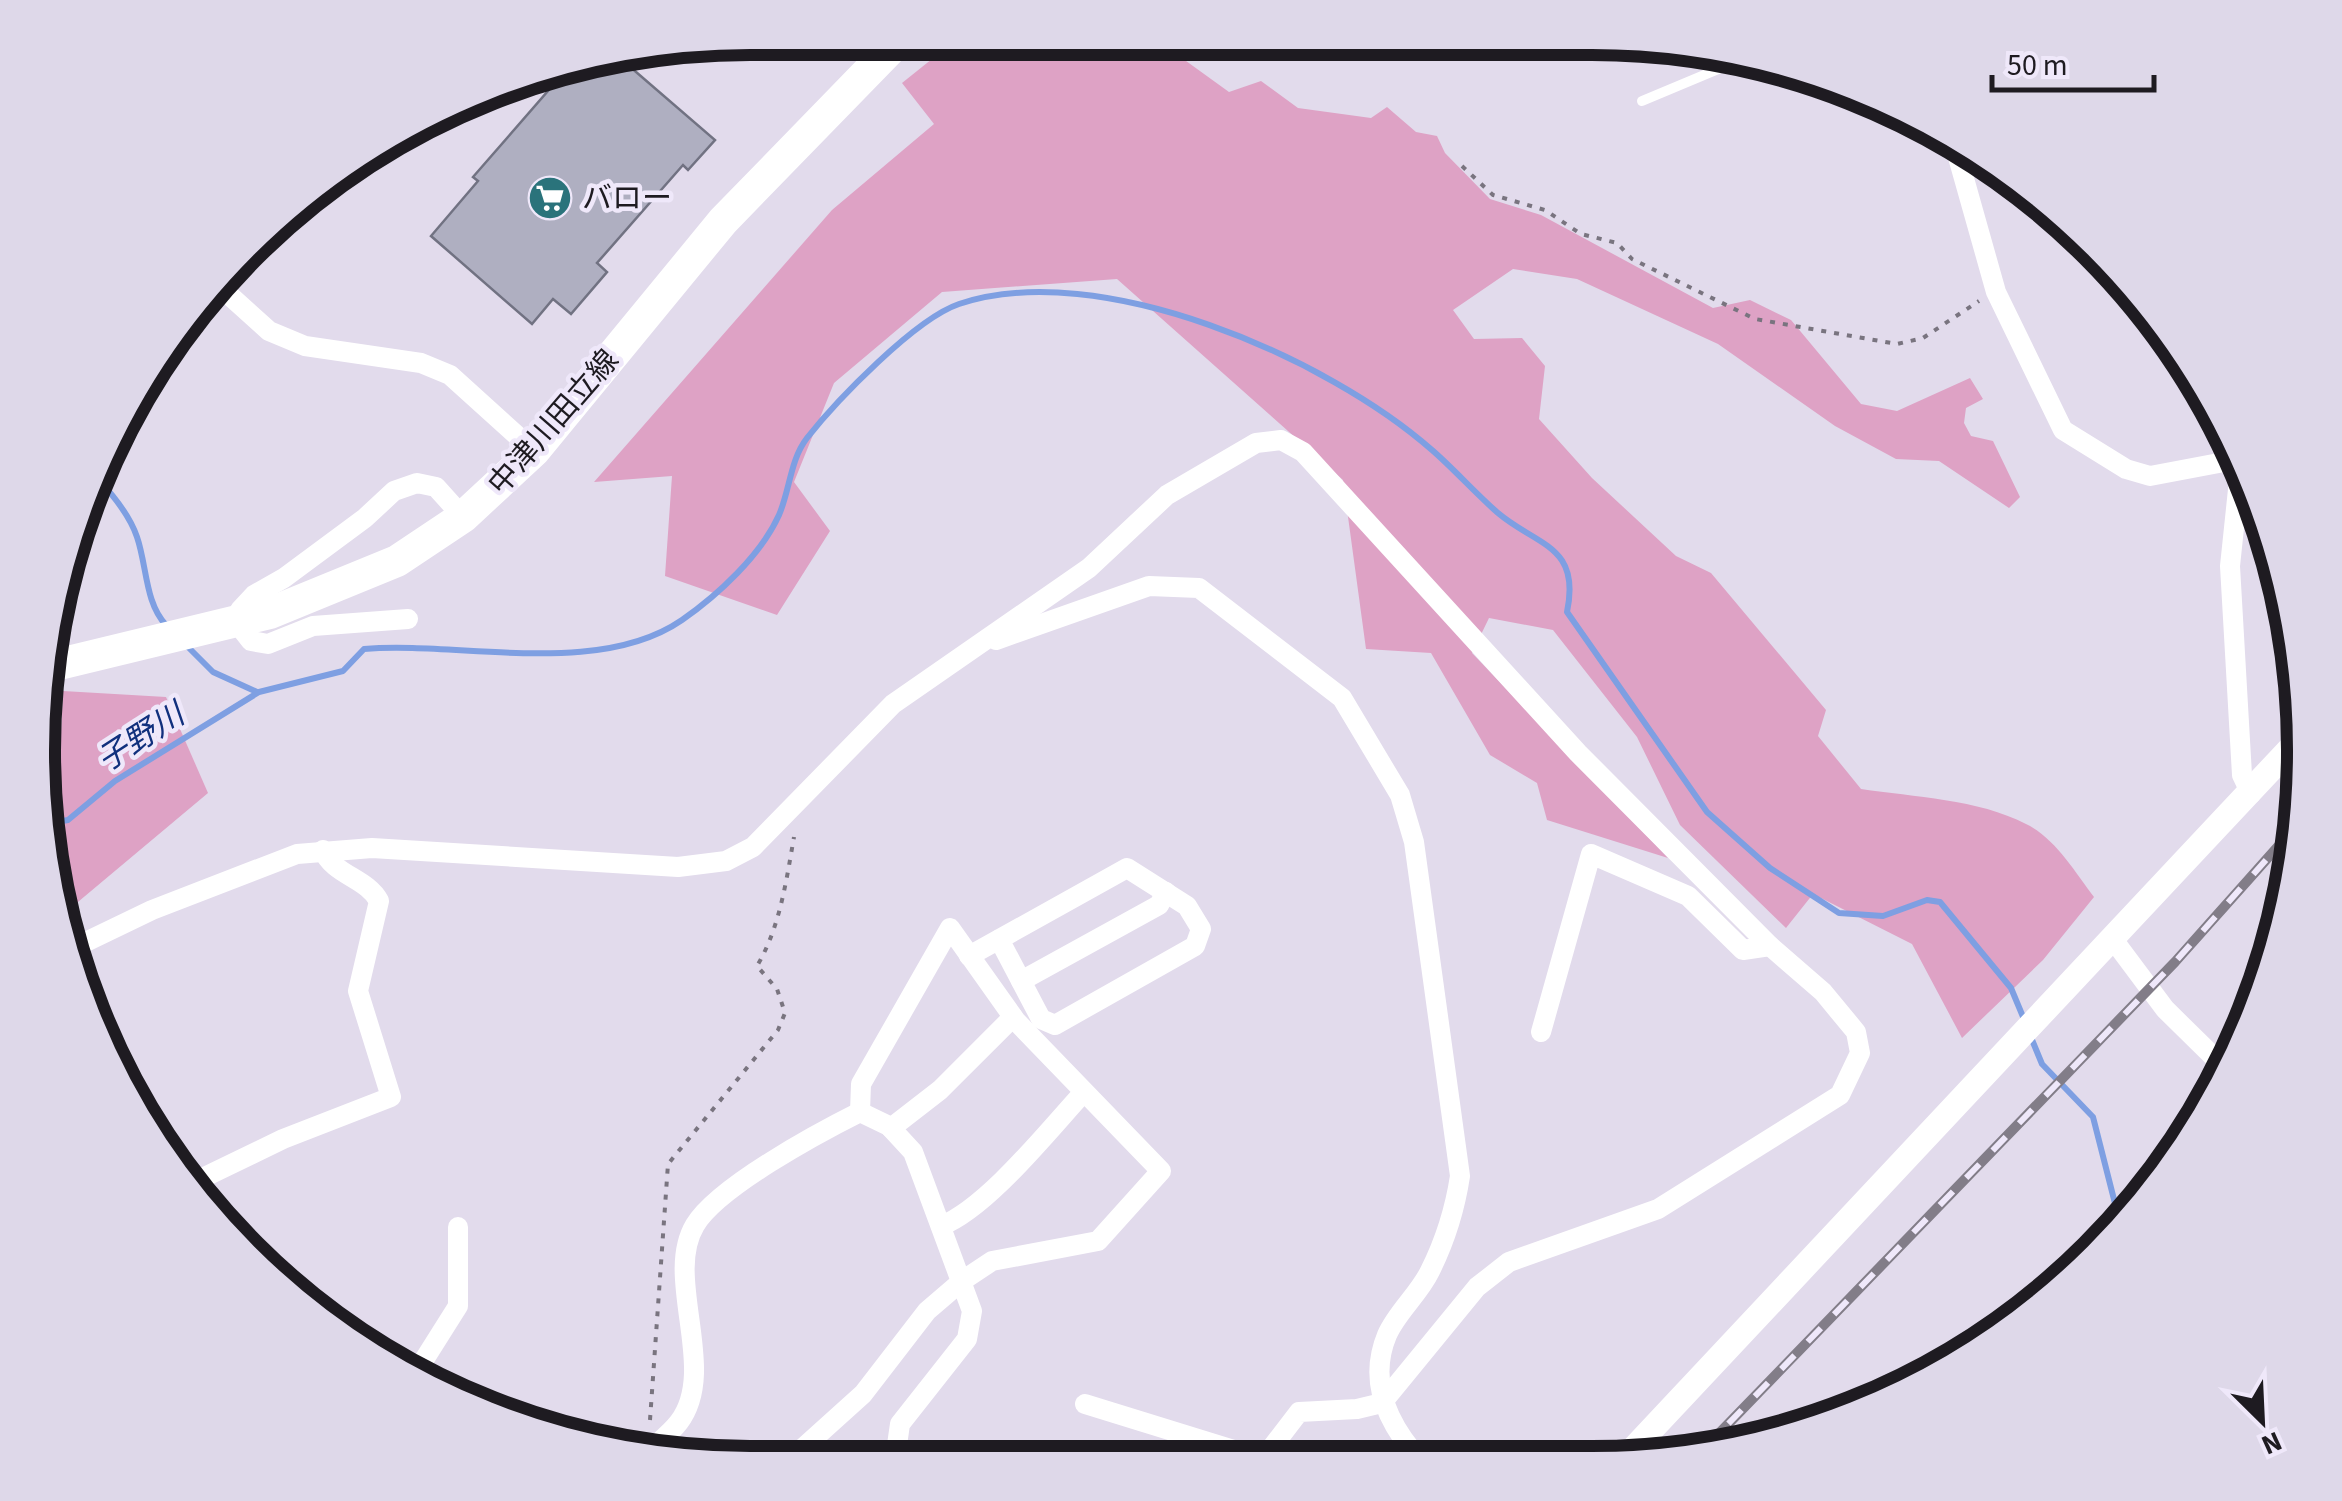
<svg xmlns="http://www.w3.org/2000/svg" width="2342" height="1501" font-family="'Source Sans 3','Noto Sans JP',sans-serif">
<rect width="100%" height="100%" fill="#e2dbec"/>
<g fill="#dea2c5">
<path d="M957 39 1157 40 1229 92 1261 81 1298 108 1371 118 1387 107 1416 132 1437 136 1445 153 1490 199 1541 215 1713 308 1750 300 1791 320 1861 404 1897 411 1970 378 1983 399 1966 408 1964 423 1971 436 1993 441 2020 497 2009 508 1939 461 1896 459 1835 426 1718 344 1577 279 1513 269 1453 310 1474 339 1522 338 1545 366 1539 419 1592 478 1676 556 1711 573 1826 710 1818 736 1861 789C1914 797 1978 799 2026 824 2055 838 2075 872 2094 897L2043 960 1962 1038 1912 944 1813 894 1786 928 1680 825 1637 737 1553 630 1489 618 1472 653 1668 858 1547 820 1537 783 1490 755 1431 653 1366 649 1343 480 1117 279 942 292 834 383 794 482 830 531 777 615 665 576 672 476 594 482 832 210 934 124 902 83Z"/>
<polygon points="63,691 166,697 208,793 60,917 43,748 61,733"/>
<polygon points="2042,1301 2026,1316 1907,1390 1863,1406"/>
</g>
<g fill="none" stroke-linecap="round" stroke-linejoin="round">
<g stroke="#7e9fe2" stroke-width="6">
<path d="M98 479C113 495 130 516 137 537 147 566 145 603 166 625"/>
<polyline points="186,645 213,672 257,692"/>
<path d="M51 823 68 820 115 781 259 692 343 671 364 649C460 641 598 678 682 620 718 595 761 555 779 515 790 490 790 460 807 438 837 400 915 319 959 304 1099 257 1328 358 1432 450 1455 470 1475 493 1498 513 1537 546 1581 545 1567 612L1707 812 1770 868 1839 913 1883 916 1927 900 1940 902 2011 988 2026 1024"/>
<polyline points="2030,1035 2042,1064 2093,1117 2121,1227"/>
</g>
</g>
<polygon fill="#afafc1" stroke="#717282" stroke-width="2.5" points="621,59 715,140 688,170 683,165 597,263 607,272 571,314 553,299 532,324 431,236 478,181 473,177 568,68"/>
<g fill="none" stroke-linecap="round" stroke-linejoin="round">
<g stroke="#79747f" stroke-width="4" stroke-dasharray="5 8" stroke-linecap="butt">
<polyline points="1462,166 1493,195 1545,210 1581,234 1617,243 1632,259 1755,319 1897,344 1923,338 1979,301"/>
<path d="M650 1420 668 1164 778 1030 785 1013 777 989 757 966C780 927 786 882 794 837"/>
</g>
<polyline stroke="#fff" stroke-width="10" points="1642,101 1740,60"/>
<g stroke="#fff" stroke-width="20">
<polyline points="868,38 884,52"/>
<polyline points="1954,143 1996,292 2063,430 2126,469 2150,476 2240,459"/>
<polyline points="218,285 269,331 305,346 421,363 450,375 534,451"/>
<polyline points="2241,461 2230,566 2242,775 2251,794"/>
<polyline points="408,619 313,626 268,644 251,641 240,627 240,610 254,595 284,578 365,518 394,491 417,483 436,487 463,517"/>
<path d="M996 640 1149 586 1199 588 1342 698 1400 795 1414 842 1460 1176C1455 1209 1445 1241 1430 1271 1419 1294 1397 1312 1387 1335 1367 1383 1389 1426 1421 1461"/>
<polyline points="2112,938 2165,1009 2226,1069"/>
<polyline points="69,950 152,910 297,854 372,848 678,867 726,861 753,847 893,704 1089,568 1167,495 1256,443 1281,440 1303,452 1578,753 1770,946 1823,992 1856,1032 1860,1053 1840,1095 1658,1209 1509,1262 1477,1287 1382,1403 1357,1409 1299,1412 1263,1459 1085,1404"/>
<polyline points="969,956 1127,868 1187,906 1201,929 1195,946 1055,1025 1041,1019 999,939"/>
<polyline points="1021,981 1159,905 1166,892"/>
<polyline points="1541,1032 1591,854 1688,896 1743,950 1770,946"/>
<polyline points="891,1128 940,1090 1013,1017"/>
<path d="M190 1184 283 1139 391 1097 358 991 379 901C367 878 333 875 323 850"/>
<path d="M941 1226C987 1208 1048 1131 1083 1093"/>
<polyline points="417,1371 458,1306 458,1227"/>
<path d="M646 1454C656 1444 670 1434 679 1422 719 1369 663 1278 695 1225 718 1187 818 1133 860 1112L889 1126 913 1152 972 1311 967 1339 900 1424 895 1459"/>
<polyline points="792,1458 863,1394 927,1311 962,1281 992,1261 1098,1241 1161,1171 1016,1021 950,928 861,1084 860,1112"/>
</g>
<polyline stroke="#fff" stroke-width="25" points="1621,1462 2302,736"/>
<polyline stroke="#fff" stroke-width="32" points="47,667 270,613 397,561 463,517 534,451 723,221 901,38"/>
<g stroke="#827d88" stroke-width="10">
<polyline id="rail" points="1702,1451 2175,962 2299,823"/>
</g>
<use href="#rail" stroke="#efe8fa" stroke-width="6" stroke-dasharray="19" stroke-linecap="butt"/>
</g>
<defs>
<g id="supermarket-disc" transform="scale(2.25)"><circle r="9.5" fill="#2a737b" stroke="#efe8fa"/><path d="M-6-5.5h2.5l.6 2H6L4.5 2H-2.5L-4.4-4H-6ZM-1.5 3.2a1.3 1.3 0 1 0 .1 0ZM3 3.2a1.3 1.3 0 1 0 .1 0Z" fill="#fff"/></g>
</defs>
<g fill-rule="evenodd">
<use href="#supermarket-disc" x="550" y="198"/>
</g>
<g text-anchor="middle" stroke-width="9" stroke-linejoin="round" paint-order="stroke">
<g font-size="30" fill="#1e1b21" stroke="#efe8fa" text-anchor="start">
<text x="582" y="208">バロー</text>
</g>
<g font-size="30" fill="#1e1b21" stroke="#efe8fa">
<text transform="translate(553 422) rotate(-49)" y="10">中津川田立線</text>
</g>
<g font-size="32" font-style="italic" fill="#11307d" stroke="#efe8fa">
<text transform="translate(140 737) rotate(-33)" y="11">子野川</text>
</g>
</g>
<path d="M0 0H2342V1501H0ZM750 55H1592A695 695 0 0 1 2287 750V751A695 695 0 0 1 1592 1446H750A695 695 0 0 1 55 751V750A695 695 0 0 1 750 55Z" fill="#ded8e9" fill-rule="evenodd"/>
<path fill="none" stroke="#1e1b21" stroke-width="12" d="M750 55H1592A695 695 0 0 1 2287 750V751A695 695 0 0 1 1592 1446H750A695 695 0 0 1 55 751V750A695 695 0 0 1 750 55Z"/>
<g transform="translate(2262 1421) rotate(156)" stroke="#efe8fa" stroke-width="8" paint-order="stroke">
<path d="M0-8L18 38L0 25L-18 38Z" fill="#1e1b21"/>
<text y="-15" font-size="28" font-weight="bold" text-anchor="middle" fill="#1e1b21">N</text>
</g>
<path d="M1992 75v15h162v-15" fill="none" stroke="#1e1b21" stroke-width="5"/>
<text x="2007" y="75" font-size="30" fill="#1e1b21" stroke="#efe8fa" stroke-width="8" paint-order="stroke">50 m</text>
</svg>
